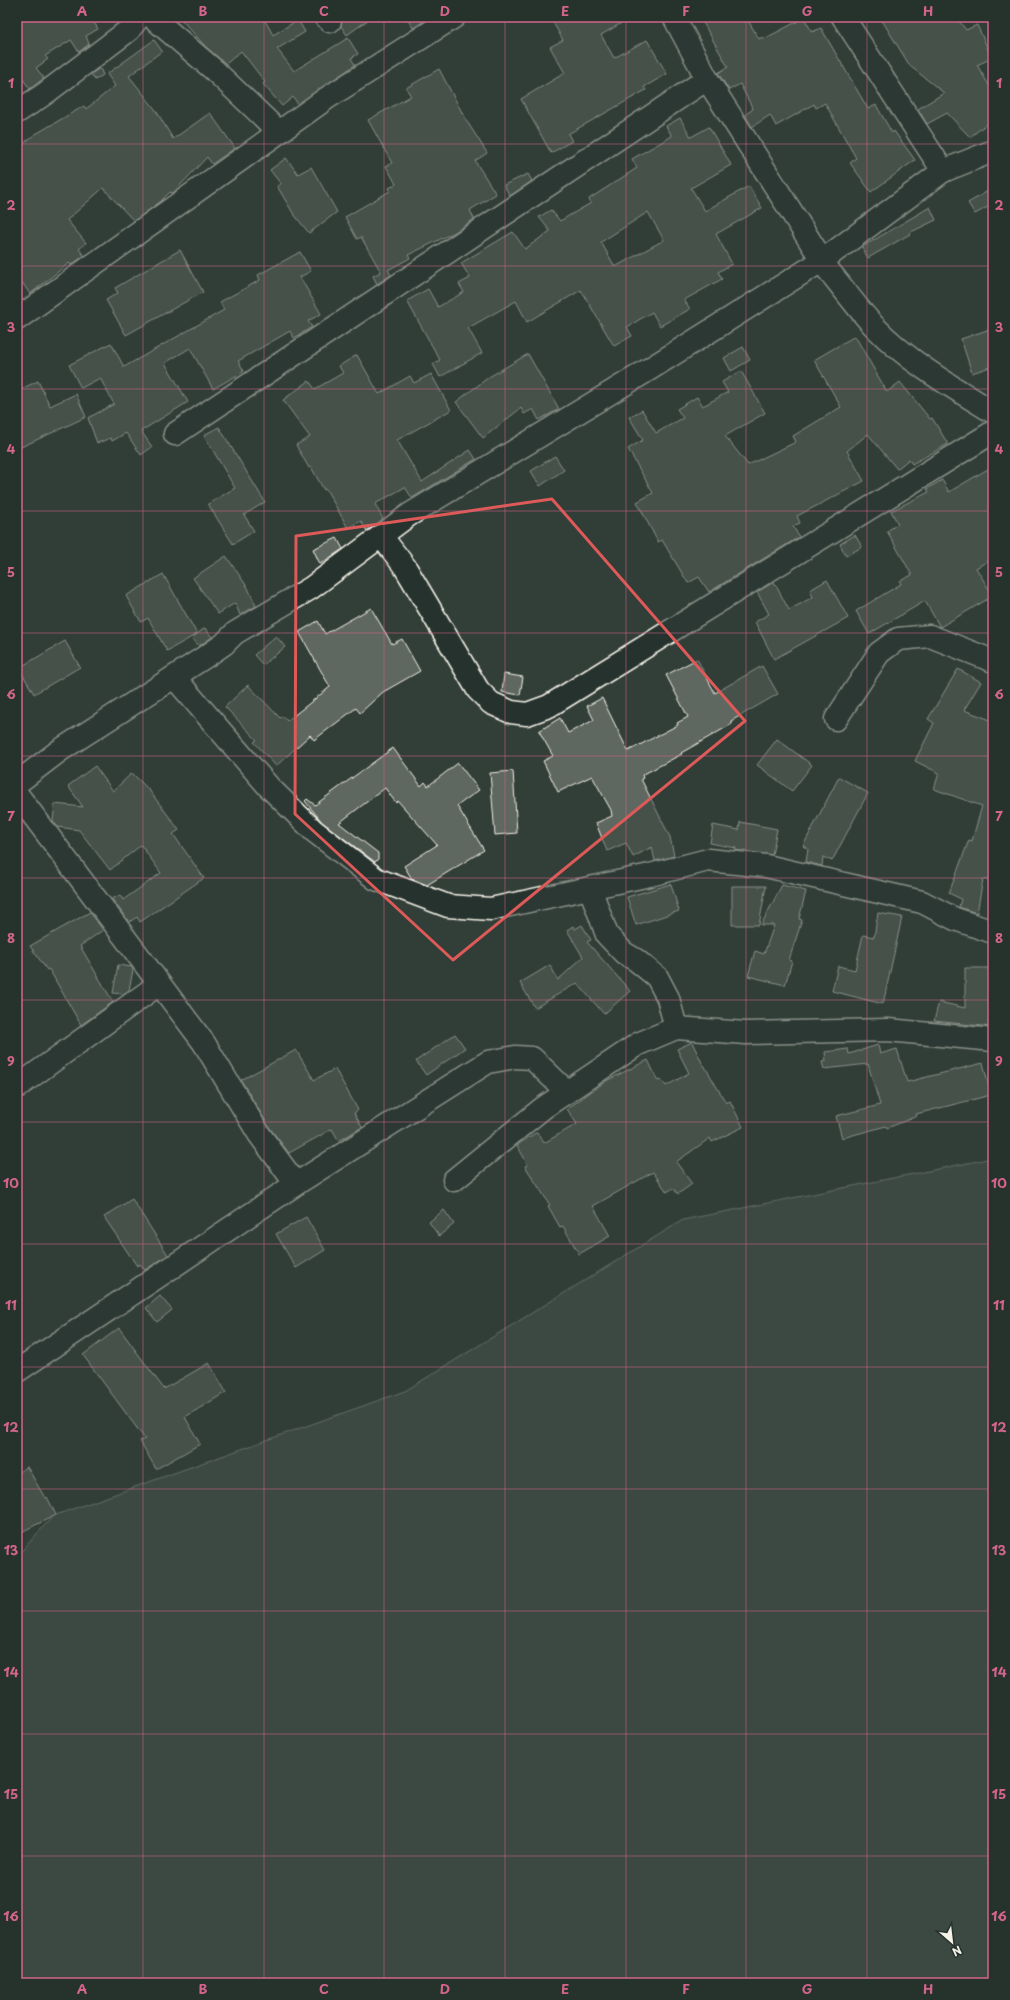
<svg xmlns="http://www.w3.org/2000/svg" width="1010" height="2000" font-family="'Playpen Sans',sans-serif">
<rect width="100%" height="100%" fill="#323e38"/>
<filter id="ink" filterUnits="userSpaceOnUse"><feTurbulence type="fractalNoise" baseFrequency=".025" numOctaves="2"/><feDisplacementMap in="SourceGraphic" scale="8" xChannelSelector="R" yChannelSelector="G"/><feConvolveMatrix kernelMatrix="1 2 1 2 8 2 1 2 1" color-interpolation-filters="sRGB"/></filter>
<g filter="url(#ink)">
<polygon fill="#4c564f" stroke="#a0a49c" points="993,1158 993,1983 17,1983 17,1556 53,1516 405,1391 683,1220"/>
<g fill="#5f6861" stroke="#f4f1e8" fill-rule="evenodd">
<polygon points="17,17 91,17 98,29 86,36 89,44 79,52 71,40 45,56 48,59 36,68 44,78 30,89 22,78 17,83"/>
<polygon points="179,17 263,17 273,35 298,20 305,32 277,49 294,71 348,38 358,54 351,58 355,65 298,104 293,97 282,106 263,84 265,82 241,51 226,64 206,47"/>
<polygon points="342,17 372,17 347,35 341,26"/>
<polygon points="406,17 431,17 413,28"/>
<polygon points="550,17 632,17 601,35 614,58 647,40 667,74 644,87 646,90 568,134 572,141 551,153 521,99 565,73 550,47 563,40"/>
<polygon points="700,17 746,17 759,39 763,37 764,39 804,18 812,32 821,28 868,109 876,105 892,133 894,131 915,160 871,192 850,163 856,158 825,103 816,108 814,104 776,126 770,115 752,127 745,115 753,109 740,84 729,90 718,73 728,67"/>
<polygon points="880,17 956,17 966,30 977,25 992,58 977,65 993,92 993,119 970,137 947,113 927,124 918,109 944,93 910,66"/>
<polygon points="154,40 162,51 129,76 155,109 173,139 210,113 235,148 212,164 207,157 173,193 170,192 160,202 134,221 103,188 67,220 86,243 79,249 84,256 71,265 69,263 30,294 17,275 17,149 34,135 84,106 86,109 115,86 107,74"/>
<polygon points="100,68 103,75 95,80 91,74"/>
<polygon points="439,69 466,120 487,153 475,161 496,194 470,210 474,219 455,232 408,255 410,258 388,270 391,275 377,284 373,276 381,272 361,237 357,239 345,217 390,191 389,188 396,184 386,166 392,163 368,120 411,96 406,88"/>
<path d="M680 118 691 137 709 127 731 165 691 188 705 211 749 186 762 208 716 234 732 264 718 272 722 279 684 300 690 309 660 326 652 312 627 327 632 336 614 346 581 290 527 322 516 301 468 328 482 353 440 377 433 364 440 360 407 301 428 289 438 307 464 292 459 284 470 278 461 263 513 232 525 249 550 231 539 217 551 210 560 221 591 203 589 199 637 168 632 159 672 136 666 126ZM648 212 664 240 615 267 601 242Z"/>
<polygon points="286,158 298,174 311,167 337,212 309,233 293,213 277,186 281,184 270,170"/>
<polygon points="528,174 532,181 510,196 504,185"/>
<polygon points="993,188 993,204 975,214 968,203"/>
<polygon points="930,207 936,220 909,233 910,234 868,258 862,247"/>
<polygon points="180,250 203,292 126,335 106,300 118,293 115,288"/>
<polygon points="300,252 311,271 300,277 321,314 308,321 312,327 294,338 290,331 238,361 244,371 213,389 190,348 165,363 188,402 141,431 152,447 141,455 126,433 112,441 111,438 97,443 88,418 114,404 100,378 81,388 69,365 111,343 124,367 224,310 220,302 260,280 258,275"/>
<polygon points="993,328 993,366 972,373 961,339"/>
<polygon points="855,336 887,392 900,382 930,419 932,418 948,444 912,464 909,459 897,469 868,434 847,451 864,481 797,516 800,523 793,526 799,537 709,592 699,577 688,583 662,540 658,542 637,502 653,493 628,449 643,440 629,417 642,410 656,433 683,418 677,409 697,397 703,406 728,392 722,382 741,371 765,413 725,436 748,465 796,442 793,436 841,407 814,360"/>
<polygon points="743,347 750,360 731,371 724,358"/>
<polygon points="528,354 559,409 539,420 533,409 524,414 521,408 483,438 456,402 489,377"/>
<polygon points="357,355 379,394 410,376 414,383 431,374 451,410 397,440 422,482 470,450 476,459 412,498 405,487 375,504 383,519 367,531 361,521 348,528 326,489 324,490 311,467 309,468 296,445 310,437 283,400 309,381 315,389 343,373 339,366"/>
<polygon points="38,381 50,406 76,394 86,417 21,447 17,439 17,391"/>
<polygon points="219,427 265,502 244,515 254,531 233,544 208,504 235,488 204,435"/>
<polygon points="555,456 564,470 540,486 531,471"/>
<polygon points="993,466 993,558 976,568 993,596 940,627 925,601 869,634 856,611 901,584 900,581 912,575 887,531 898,524 891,511 929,492 927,489 942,480 949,492"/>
<polygon points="855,535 862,547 846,556 840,544"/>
<polygon points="337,538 343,549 320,564 313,549"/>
<polygon points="226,556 248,588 256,606 240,615 235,603 218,614 193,578"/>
<polygon points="163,574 197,634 205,628 212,637 199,646 192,638 197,634 167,651 148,618 141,622 126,596"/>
<polygon points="827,580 848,618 774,659 755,622 769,614 757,592 774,582 789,610 813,597 810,590"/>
<polygon points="371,608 392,644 402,639 420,671 383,692 360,713 356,708 314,740 310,735 276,766 254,742 257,740 225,707 248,685 280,718 283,716 287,721 330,687 299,632 318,621 325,634"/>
<polygon points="276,636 285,647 263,665 254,655"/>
<polygon points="65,641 80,667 34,694 19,668"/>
<polygon points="697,659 715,693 762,666 778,694 731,721 732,724 681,753 682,754 642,775 643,778 641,779 670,837 674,856 655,861 652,847 633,857 626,843 607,851 596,823 612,816 611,810 592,776 558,792 543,761 553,756 539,731 560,718 568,733 594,720 587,706 602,698 628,751 678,725 677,723 688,717 666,675"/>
<polygon points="958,669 981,682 964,710 993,721 993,882 983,879 977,913 959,907 961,899 949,893 969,840 972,841 982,806 934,789 939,773 915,761 934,723 928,719"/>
<polygon points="504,674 523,677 520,695 502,692"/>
<polygon points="777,739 812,765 792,791 757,765"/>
<polygon points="393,748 421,786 425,782 428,786 458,763 479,790 457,806 484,850 427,885 412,879 404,866 437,845 398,801 396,803 385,788 339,823 378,853 378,859 375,862 322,822 305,801 307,799 315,805"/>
<polygon points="95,766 113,791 132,773 149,790 179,830 173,834 204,878 140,922 137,917 129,922 112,899 120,895 123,900 161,873 141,845 110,870 79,830 58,827 53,821 55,804 83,807 68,786"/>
<polygon points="513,771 517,833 495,835 490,773"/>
<polygon points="839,777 868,793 832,861 823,857 822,866 806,862 808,849 803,846"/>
<polygon points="740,822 777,829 772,855 735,850 736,848 710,843 713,825 739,830"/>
<polygon points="671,884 679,911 636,925 627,897"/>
<polygon points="782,885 806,891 799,919 802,920 789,960 792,961 785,985 748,976 755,951 764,954 774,925 761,925"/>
<polygon points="732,886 766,886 759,925 732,925"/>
<polygon points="90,912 103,930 80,946 113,1002 81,1025 49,969 47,970 30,946"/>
<polygon points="878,913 902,917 883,1004 832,991 838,966 855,970 863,935 874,937"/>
<polygon points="582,925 591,940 587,942 630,991 604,1014 577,983 535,1008 520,983 550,965 558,980 583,957 567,930 573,926 575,929"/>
<polygon points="118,965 132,967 133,970 129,990 123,994 113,993"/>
<polygon points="965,968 993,968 992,1027 934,1021 939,1002 965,1008"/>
<polygon points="455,1034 465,1048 426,1075 416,1061"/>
<polygon points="692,1042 703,1065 704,1065 726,1103 730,1101 743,1127 712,1142 710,1138 676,1162 692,1184 678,1194 673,1188 667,1192 653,1172 593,1206 610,1236 579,1254 563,1226 560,1227 548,1206 550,1205 525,1166 528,1165 517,1145 537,1132 544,1143 577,1124 567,1109 606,1081 648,1060 658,1081 661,1080 666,1086 689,1073 677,1049"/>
<polygon points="878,1045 880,1054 897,1049 907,1082 983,1063 991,1095 916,1114 917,1116 887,1128 886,1126 842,1138 836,1116 880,1105 868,1064 824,1069 822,1062 826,1061 825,1052 848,1049 849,1054"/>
<polygon points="296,1050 314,1080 335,1069 358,1110 354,1113 362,1127 339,1141 332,1129 289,1153 269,1127 241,1080"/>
<polygon points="132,1199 168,1255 145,1270 140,1264 137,1266 104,1217"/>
<polygon points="444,1210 454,1224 439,1236 429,1222"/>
<polygon points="306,1217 325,1250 296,1268 276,1234"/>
<polygon points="160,1296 172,1310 157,1322 146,1308"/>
<polygon points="119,1328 164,1389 209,1363 226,1392 185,1417 200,1444 156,1469 140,1441 145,1439 83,1355"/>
<polygon points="27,1467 45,1498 47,1497 56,1515 17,1534 17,1473"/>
</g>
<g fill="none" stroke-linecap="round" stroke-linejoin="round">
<g stroke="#f4f1e8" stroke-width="25">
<g id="minor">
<polyline points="152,17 214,70 279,132"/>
<polyline points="326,17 330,21"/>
<path d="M674 17 707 79 829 271C844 289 858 309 874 326 907 361 952 387 993 412"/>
<polyline points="843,17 943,171 993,151"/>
<polyline points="17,112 43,95 129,30 139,17"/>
<polyline points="17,319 327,98 454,17"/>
<polyline points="175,434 707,79"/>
<polyline points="382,537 405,567 478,690 491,703 511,712 527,714 549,706 993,432"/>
<polyline points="174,677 269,787 314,831 376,879 448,906 491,909 650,875 708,860 766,866 922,902 955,919 993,932"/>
<polyline points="836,719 879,653 898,639 930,636 993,661"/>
<polyline points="17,783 59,751 208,655 224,644 235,633 311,588 409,515 648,370 823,260 943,171"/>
<polyline points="17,794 204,1043 259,1134 296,1184"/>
<polyline points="590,888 607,935 624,953 636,960 657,977 668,998 676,1028"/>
<polyline points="17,1087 159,984"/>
<polyline points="454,1180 543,1108 638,1044 676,1028 746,1033 888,1030 993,1040"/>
<polyline points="17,1371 296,1184 488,1062 515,1057 532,1058 567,1092"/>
</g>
</g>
<use href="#minor" stroke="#26332d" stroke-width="22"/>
</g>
</g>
<path d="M0 0H1010V2000H0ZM552 499 745 721 453 960 295 814 296 536Z" fill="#323e38" fill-opacity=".55" fill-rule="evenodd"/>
<path fill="none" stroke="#de5a58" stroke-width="3" stroke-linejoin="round" d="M552 499 745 721 453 960 295 814 296 536Z"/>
<path fill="none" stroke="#d4648c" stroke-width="1" stroke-opacity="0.55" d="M143 17V1983M264 17V1983M384 17V1983M505 17V1983M626 17V1983M746 17V1983M867 17V1983M17 144H993M17 266H993M17 389H993M17 511H993M17 633H993M17 756H993M17 878H993M17 1000H993M17 1122H993M17 1244H993M17 1367H993M17 1489H993M17 1611H993M17 1734H993M17 1856H993"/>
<rect width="1010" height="2000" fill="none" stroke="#26332d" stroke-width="44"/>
<g transform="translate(952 1942) rotate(152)" stroke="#26332d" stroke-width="3" paint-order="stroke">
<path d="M0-3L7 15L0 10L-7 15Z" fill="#f4f1e8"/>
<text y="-6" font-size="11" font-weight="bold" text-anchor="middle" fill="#f4f1e8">N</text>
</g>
<rect x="22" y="22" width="966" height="1956" fill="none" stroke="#d4648c" stroke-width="1.5"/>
<g font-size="13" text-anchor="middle" font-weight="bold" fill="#d4648c">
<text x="82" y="16">A</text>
<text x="203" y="16">B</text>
<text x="324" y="16">C</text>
<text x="445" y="16">D</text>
<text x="565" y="16">E</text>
<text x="686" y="16">F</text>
<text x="807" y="16">G</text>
<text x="928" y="16">H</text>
<text x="11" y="88">1</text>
<text x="999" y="88">1</text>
<text x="11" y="210">2</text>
<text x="999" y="210">2</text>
<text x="11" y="332">3</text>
<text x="999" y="332">3</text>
<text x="11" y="454">4</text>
<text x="999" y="454">4</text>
<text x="11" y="577">5</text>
<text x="999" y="577">5</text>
<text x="11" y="699">6</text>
<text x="999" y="699">6</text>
<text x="11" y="821">7</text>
<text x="999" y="821">7</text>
<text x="11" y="943">8</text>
<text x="999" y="943">8</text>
<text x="11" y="1066">9</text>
<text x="999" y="1066">9</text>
<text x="11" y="1188">10</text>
<text x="999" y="1188">10</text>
<text x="11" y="1310">11</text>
<text x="999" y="1310">11</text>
<text x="11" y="1432">12</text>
<text x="999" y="1432">12</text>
<text x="11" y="1555">13</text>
<text x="999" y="1555">13</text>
<text x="11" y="1677">14</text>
<text x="999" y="1677">14</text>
<text x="11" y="1799">15</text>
<text x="999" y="1799">15</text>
<text x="11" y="1921">16</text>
<text x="999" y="1921">16</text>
<text x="82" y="1994">A</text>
<text x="203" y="1994">B</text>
<text x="324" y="1994">C</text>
<text x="445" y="1994">D</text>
<text x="565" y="1994">E</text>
<text x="686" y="1994">F</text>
<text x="807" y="1994">G</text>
<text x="928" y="1994">H</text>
</g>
</svg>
